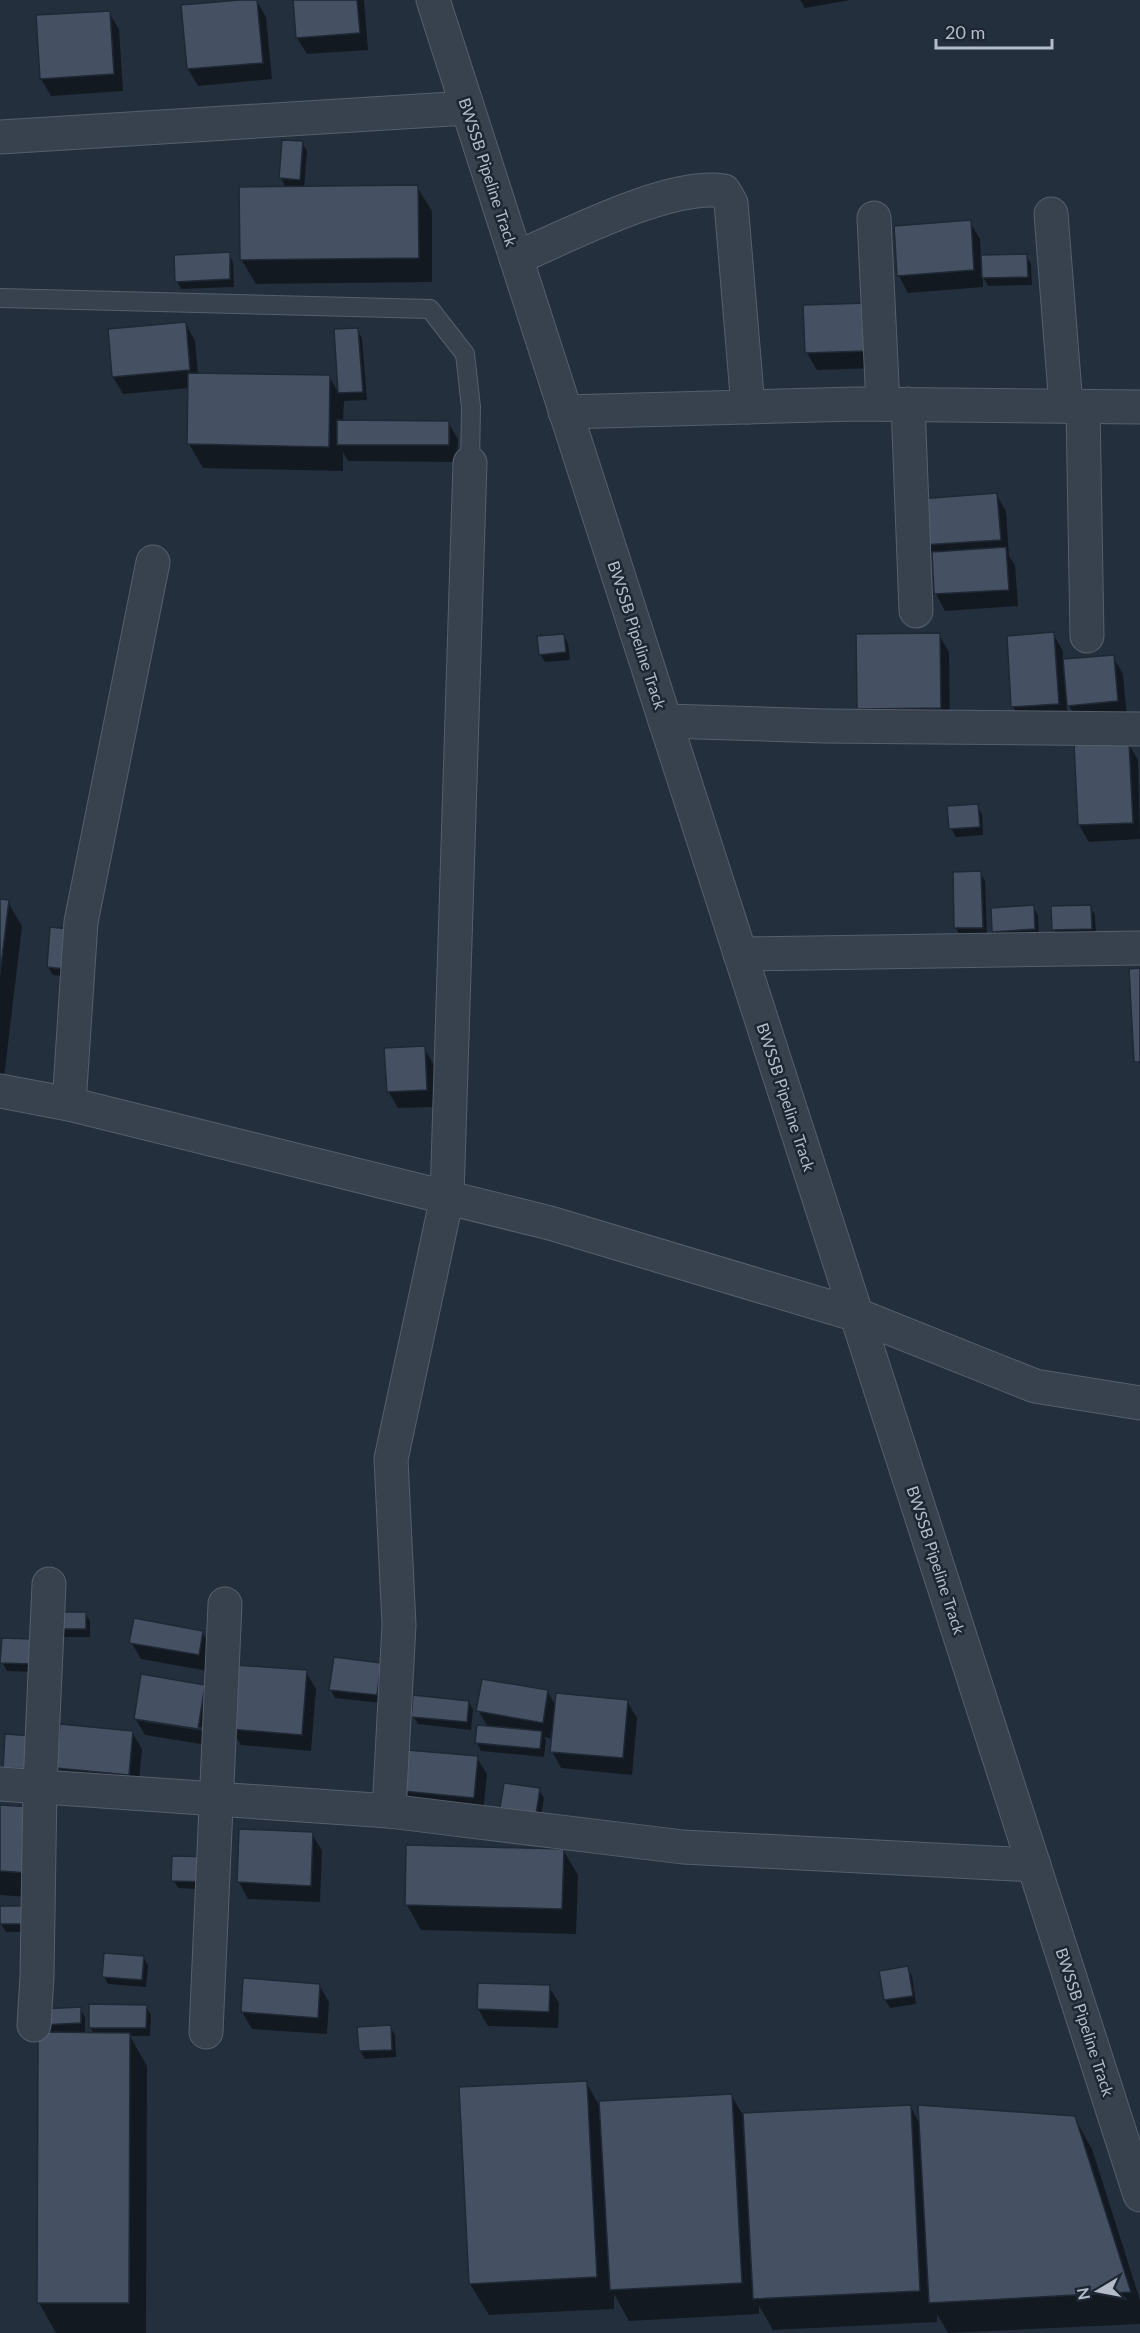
<svg xmlns="http://www.w3.org/2000/svg" width="1140" height="2333" font-family="Lato,sans-serif">
<rect width="100%" height="100%" fill="#242f3e"/>
<g fill="#0007" fill-rule="evenodd">
<polygon points="256,0 266,17 272,79 198,86 188,69"/>
<polygon points="295,0 364,0 368,50 307,54 297,38"/>
<polygon points="800,0 850,0 805,8"/>
<polygon points="109,13 119,29 123,91 51,96 41,79"/>
<polygon points="302,143 307,151 304,188 417,187 432,211 432,282 256,284 241,259 286,188 281,178"/>
<polygon points="970,222 980,239 981,256 1026,255 1031,264 1032,285 988,286 983,277 983,287 908,293 899,276"/>
<polygon points="229,254 233,262 234,287 181,289 177,281"/>
<polygon points="866,304 877,368 817,370 807,353"/>
<polygon points="186,324 195,341 198,374 329,376 339,394 335,331 357,330 362,338 367,400 344,401 343,422 448,422 458,439 457,462 348,461 343,452 343,471 203,468 189,444 189,388 123,394 113,377"/>
<polygon points="996,494 1006,511 1009,556 1015,565 1018,606 945,611 936,594 934,561 924,545"/>
<polygon points="1053,634 1063,651 1063,661 1113,657 1123,674 1127,718 1079,722 1066,701 1068,721 1023,723 1013,707"/>
<polygon points="563,635 568,643 570,660 545,662 540,654"/>
<polygon points="939,635 949,652 950,724 868,725 858,709"/>
<polygon points="1128,743 1138,760 1140,839 1089,842 1079,825"/>
<polygon points="977,806 982,814 983,835 956,837 951,828"/>
<polygon points="980,873 985,881 987,935 960,936 956,928"/>
<polygon points="0,901 8,902 22,926 3,1086 0,1085"/>
<polygon points="1033,907 1038,915 1039,937 998,939 994,931"/>
<polygon points="1090,907 1095,915 1096,936 1058,938 1054,930"/>
<polygon points="52,929 69,977 53,975 48,967"/>
<polygon points="424,1048 434,1065 436,1107 398,1108 388,1091"/>
<polygon points="85,1613 90,1621 90,1637 60,1637 56,1614"/>
<polygon points="202,1632 212,1649 208,1671 141,1659 131,1642"/>
<polygon points="32,1641 36,1672 7,1671 2,1662"/>
<polygon points="380,1664 384,1672 381,1703 335,1698 331,1690"/>
<polygon points="306,1672 316,1689 311,1751 241,1745 231,1729"/>
<path d="M204 1686 214 1703 207 1745 145 1735 135 1718ZM145 1719 206 1728 205 1731 145 1722Z"/>
<polygon points="547,1691 556,1706 627,1701 637,1718 632,1775 561,1768 552,1751 553,1739 544,1737 546,1740 544,1757 481,1751 477,1743 488,1727 478,1710"/>
<polygon points="469,1702 473,1710 471,1730 418,1724 413,1716"/>
<polygon points="132,1732 142,1749 138,1791 67,1785 57,1768"/>
<polygon points="477,1758 487,1774 483,1814 414,1808 404,1791"/>
<polygon points="505,1785 539,1790 544,1798 540,1822"/>
<polygon points="0,1806 42,1898 0,1895"/>
<polygon points="312,1834 322,1851 320,1902 248,1899 239,1882"/>
<polygon points="563,1850 578,1875 576,1934 421,1930 407,1905"/>
<polygon points="174,1857 214,1890 178,1888 173,1880"/>
<polygon points="26,1908 31,1932 6,1932 1,1924"/>
<polygon points="143,1957 148,1965 146,1987 108,1984 104,1976"/>
<polygon points="907,1968 912,1976 916,2004 890,2008 885,2000 881,1972"/>
<polygon points="319,1985 329,2002 327,2034 252,2029 242,2012"/>
<polygon points="549,1987 559,2003 558,2028 488,2026 478,2009"/>
<polygon points="146,2007 151,2015 150,2036 130,2036 147,2066 146,2333 56,2333 39,2303 44,2025 80,2009 85,2017 85,2034 94,2034 90,2027"/>
<polygon points="390,2027 395,2035 396,2057 365,2059 360,2051"/>
<polygon points="586,2082 601,2109 731,2095 743,2115 910,2106 921,2126 1074,2117 1092,2149 1140,2300 1140,2324 948,2333 937,2314 937,2322 773,2330 759,2306 759,2314 629,2321 614,2294 614,2309 489,2315 470,2284"/>
</g>
<g fill="#455162" stroke="#1f2835" stroke-width="1.5">
<polygon points="240,0 257,0 263,63 187,69 181,5"/>
<polygon points="293,0 357,0 360,33 296,38"/>
<polygon points="110,11 114,74 40,79 36,15"/>
<polygon points="282,140 303,141 300,180 279,178"/>
<polygon points="418,185 419,258 240,260 239,187"/>
<polygon points="971,220 974,270 897,276 894,226"/>
<polygon points="230,252 230,279 175,282 174,255"/>
<polygon points="1027,254 1028,277 982,278 981,255"/>
<polygon points="867,303 868,351 805,353 803,305"/>
<polygon points="186,322 190,370 112,377 108,329"/>
<polygon points="358,328 363,392 338,393 334,329"/>
<polygon points="188,373 330,375 329,447 187,444"/>
<polygon points="337,420 449,421 449,445 337,445"/>
<polygon points="997,493 1001,540 923,545 919,499"/>
<polygon points="1006,547 1009,590 934,594 932,552"/>
<polygon points="1054,632 1059,704 1011,707 1007,636"/>
<polygon points="940,633 941,708 857,709 856,634"/>
<polygon points="564,634 566,652 539,655 537,636"/>
<polygon points="1114,655 1118,701 1067,706 1063,659"/>
<polygon points="1129,742 1133,823 1078,825 1074,744"/>
<polygon points="978,804 980,827 949,829 947,806"/>
<polygon points="981,871 983,928 954,928 953,872"/>
<polygon points="0,899 9,900 0,974"/>
<polygon points="1034,905 1035,929 992,932 991,908"/>
<polygon points="1091,905 1092,929 1052,930 1051,906"/>
<polygon points="50,927 69,929 65,969 47,967"/>
<polygon points="1140,968 1140,1062 1134,1062 1129,969"/>
<polygon points="425,1046 427,1090 387,1092 384,1048"/>
<rect x="54" y="1612" width="32" height="17"/>
<polygon points="134,1618 203,1631 199,1655 129,1643"/>
<polygon points="2,1638 33,1639 32,1664 0,1663"/>
<polygon points="334,1657 381,1663 377,1695 329,1690"/>
<polygon points="235,1665 307,1670 302,1735 230,1729"/>
<polygon points="141,1674 205,1685 198,1729 134,1719"/>
<polygon points="482,1679 548,1690 543,1723 476,1711"/>
<polygon points="556,1693 628,1700 623,1758 550,1752"/>
<polygon points="413,1695 469,1701 467,1722 411,1717"/>
<polygon points="60,1724 133,1731 129,1775 56,1768"/>
<polygon points="477,1725 542,1731 540,1749 475,1743"/>
<polygon points="5,1734 34,1736 33,1769 3,1768"/>
<polygon points="407,1750 478,1756 474,1798 403,1791"/>
<polygon points="504,1783 540,1788 536,1814 500,1808"/>
<polygon points="0,1805 33,1807 28,1873 0,1871"/>
<polygon points="239,1829 313,1832 311,1886 237,1882"/>
<polygon points="406,1845 564,1849 562,1909 405,1905"/>
<polygon points="172,1856 212,1857 210,1882 171,1881"/>
<rect x="0" y="1906" width="27" height="18"/>
<polygon points="104,1953 144,1956 142,1980 102,1977"/>
<polygon points="908,1966 913,1996 884,2000 879,1971"/>
<polygon points="243,1978 320,1984 318,2018 241,2012"/>
<polygon points="478,1983 550,1985 549,2012 477,2009"/>
<polygon points="89,2004 147,2005 146,2028 89,2028"/>
<polygon points="81,2007 81,2023 42,2025 41,2009"/>
<polygon points="391,2025 392,2050 359,2051 357,2027"/>
<polygon points="38,2032 130,2033 129,2303 37,2303"/>
<polygon points="587,2081 597,2277 469,2284 459,2087"/>
<polygon points="732,2094 742,2283 610,2290 599,2101"/>
<polygon points="911,2105 920,2291 753,2299 743,2113"/>
<polygon points="918,2105 1075,2116 1131,2292 929,2303"/>
</g>
<g fill="none" stroke-linecap="round" stroke-linejoin="round">
<g stroke="#565f6c" stroke-width="20">
<polyline id="service" points="0,298 430,309 465,354 471,407 470,463"/>
</g>
<g stroke="#565f6c" stroke-width="35">
<g id="minor">
<polyline points="433,0 1140,2195"/>
<polyline points="0,137 467,108"/>
<polyline points="1051,214 1066,406"/>
<polyline points="874,218 883,404"/>
<path d="M516 258C568 236 670 182 724 191L731 203 748 407"/>
<polyline points="908,404 916,611"/>
<polyline points="1083,407 1087,636"/>
<polyline points="565,412 855,404 1140,407"/>
<polyline points="665,721 824,726 1140,729"/>
<polyline points="740,954 1140,948"/>
<polyline points="69,1104 81,922 153,562"/>
<polyline points="0,1784 389,1811 683,1847 1034,1865"/>
<polyline points="389,1811 399,1625 391,1459 447,1197 470,463"/>
<polyline points="34,2025 37,1977 40,1786 49,1584"/>
<polyline points="206,2032 225,1604"/>
</g>
</g>
<g stroke="#565f6c" stroke-width="35">
<polyline id="tertiary" points="0,1091 69,1104 550,1223 857,1315 1035,1386 1140,1403"/>
</g>
<use href="#service" stroke="#38414e" stroke-width="18"/>
<use href="#minor" stroke="#38414e" stroke-width="33"/>
<use href="#tertiary" stroke="#38414e" stroke-width="33"/>
</g>
<g text-anchor="middle" stroke-width="5" stroke-linejoin="round" paint-order="stroke">
<g font-size="16" fill="#b4bcc9" stroke="#1d2633">
<text transform="translate(488 172) rotate(72)" y="6">BWSSB Pipeline Track</text>
<text transform="translate(637 635) rotate(72)" y="6">BWSSB Pipeline Track</text>
<text transform="translate(786 1097) rotate(72)" y="6">BWSSB Pipeline Track</text>
<text transform="translate(936 1560) rotate(72)" y="6">BWSSB Pipeline Track</text>
<text transform="translate(1085 2022) rotate(72)" y="6">BWSSB Pipeline Track</text>
</g>
</g>
<g transform="translate(1098 2291) rotate(260)" stroke="#1d2633" stroke-width="4.5" paint-order="stroke">
<path d="M0-4.5L10 22L0 15L-10 22Z" fill="#b4bcc9"/>
<text y="-9" font-size="16" font-weight="bold" text-anchor="middle" fill="#b4bcc9">N</text>
</g>
<path d="M936 39v9h116v-9" fill="none" stroke="#b4bcc9" stroke-width="3"/>
<text x="945" y="39" font-size="18" fill="#b4bcc9" stroke="#1d2633" stroke-width="4.5" paint-order="stroke">20 m</text>
</svg>
